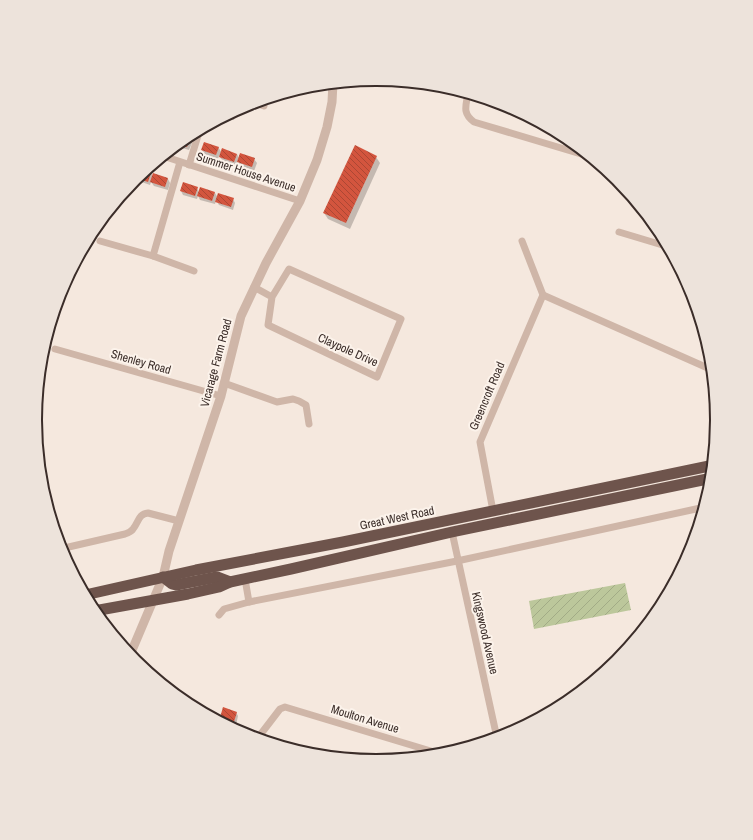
<svg xmlns="http://www.w3.org/2000/svg" width="753" height="840" font-family="'Archivo Narrow',sans-serif">
<defs>
<pattern id="garden-furrows" width="10" height="10" patternUnits="userSpaceOnUse"><rect width="10" height="10" fill="#bcc79b"/><path d="M-1 1l2-2M0 10L10 0M9 11l2-2" fill="none" stroke="#a2ab86"/></pattern>
<pattern id="building-back-hatch" width="6" height="6" patternUnits="userSpaceOnUse"><rect width="6" height="6" fill="#d3553e"/><path d="M-1 5l2 2M0 0l6 6M5-1l2 2" fill="none" stroke="#ac4734"/></pattern>
</defs>
<rect width="100%" height="100%" fill="#f5e8de"/>
<polygon fill="url(#garden-furrows)" points="625,583 631,610 534,629 529,601"/>
<g fill="#0003">
<polygon points="275,96 274,99 268,98"/>
<polygon points="237,109 234,120 226,118 225,116"/>
<polygon points="185,137 190,139 192,143 189,150 175,146"/>
<polygon points="218,147 222,153 237,154 239,158 254,159 257,163 254,171 240,166 238,162 237,166 223,161 219,156 218,159 204,154 202,150"/>
<polygon points="376,157 380,163 350,229 328,219 324,213"/>
<polygon points="144,171 151,173 153,177 168,179 170,183 168,190 154,186 151,182 150,185 136,180 135,178"/>
<polygon points="197,188 199,192 215,193 218,198 233,199 235,203 233,210 219,205 216,200 215,204 200,200 198,196 197,199 183,195 181,191"/>
<polygon points="223,709 236,712 238,716 235,730 220,722"/>
</g>
<g fill="url(#building-back-hatch)">
<polygon points="186,137 190,138 187,147 178,144"/>
<polygon points="204,142 219,147 216,155 201,150"/>
<polygon points="355,145 377,156 346,223 323,213"/>
<polygon points="222,148 237,154 234,162 219,157"/>
<polygon points="240,153 255,158 252,167 237,162"/>
<polygon points="145,171 151,173 148,182 136,178"/>
<polygon points="153,173 168,178 165,187 150,182"/>
<polygon points="183,182 198,187 195,196 180,191"/>
<polygon points="200,187 215,192 212,201 197,196"/>
<polygon points="218,193 234,198 231,207 215,202"/>
<polygon points="223,707 237,712 232,728 219,721"/>
</g>
<g fill="none" stroke-linecap="round" stroke-linejoin="round">
<g stroke="#cfb6a8" stroke-width="7">
<path d="M468 93C466 106 462 113 474 122L591 157"/>
<polyline points="253,102 264,106"/>
<polyline points="163,156 300,201"/>
<polyline points="180,162 153,256 194,271"/>
<polyline points="189,165 200,129"/>
<polyline points="619,232 669,247"/>
<polyline points="100,241 153,256"/>
<polyline points="254,287 272,297 289,269 401,319 377,377 268,325 272,297"/>
<polyline points="543,295 710,369 713,367"/>
<polyline points="55,349 221,396"/>
<polyline points="710,369 713,378 717,430"/>
<polyline points="224,383 277,402 293,399 299,401 306,405 309,424"/>
<polyline points="493,511 480,442 543,295 522,241"/>
<polyline points="452,532 497,738"/>
<path d="M60 549 125 534C128 533 131 532 133 529 139 522 138 514 148 513L179 521"/>
<polyline points="245,579 249,602"/>
<polyline points="219,615 224,609 249,602 457,561 705,507"/>
<polyline points="257,739 280,709 285,707 444,755"/>
</g>
<polyline stroke="#cfb6a8" stroke-width="9" points="130,655 163,577 169,551 221,396 241,316 266,263 300,201 317,160 327,127 332,102 333,83"/>
<g stroke="#6e544c" stroke-width="11">
<polyline points="163,577 172,584 176,585 217,577 230,582"/>
<polyline points="85,595 196,570 343,542 714,465"/>
<polyline points="94,611 188,594 219,587 230,582 291,569 452,532 712,478"/>
</g>
</g>
<g text-anchor="middle" stroke-width="4" stroke-linejoin="round" paint-order="stroke">
<g font-size="12" fill="#3b2d29" stroke="#fcf3eb">
<text transform="translate(246 172) rotate(18)" y="4">Summer House Avenue</text>
<text transform="translate(348 350) rotate(24)" y="4">Claypole Drive</text>
<text transform="translate(141 362) rotate(16)" y="4">Shenley Road</text>
<text transform="translate(216 363) rotate(-75)" y="4">Vicarage Farm Road</text>
<text transform="translate(487 396) rotate(-67)" y="4">Greencroft Road</text>
<text transform="translate(397 518) rotate(-12)" y="4">Great West Road</text>
<text transform="translate(485 633) rotate(77)" y="4">Kingswood Avenue</text>
<text transform="translate(365 719) rotate(17)" y="4">Moulton Avenue</text>
</g>
</g>
<path d="M0 0H753V840H0ZM42 420a334 334 0 1 1 668 0a334 334 0 1 1-668 0Z" fill="#ede3db" fill-rule="evenodd"/>
<path fill="none" stroke="#3b2d29" stroke-width="2" d="M42 420a334 334 0 1 1 668 0a334 334 0 1 1-668 0Z"/>
</svg>
